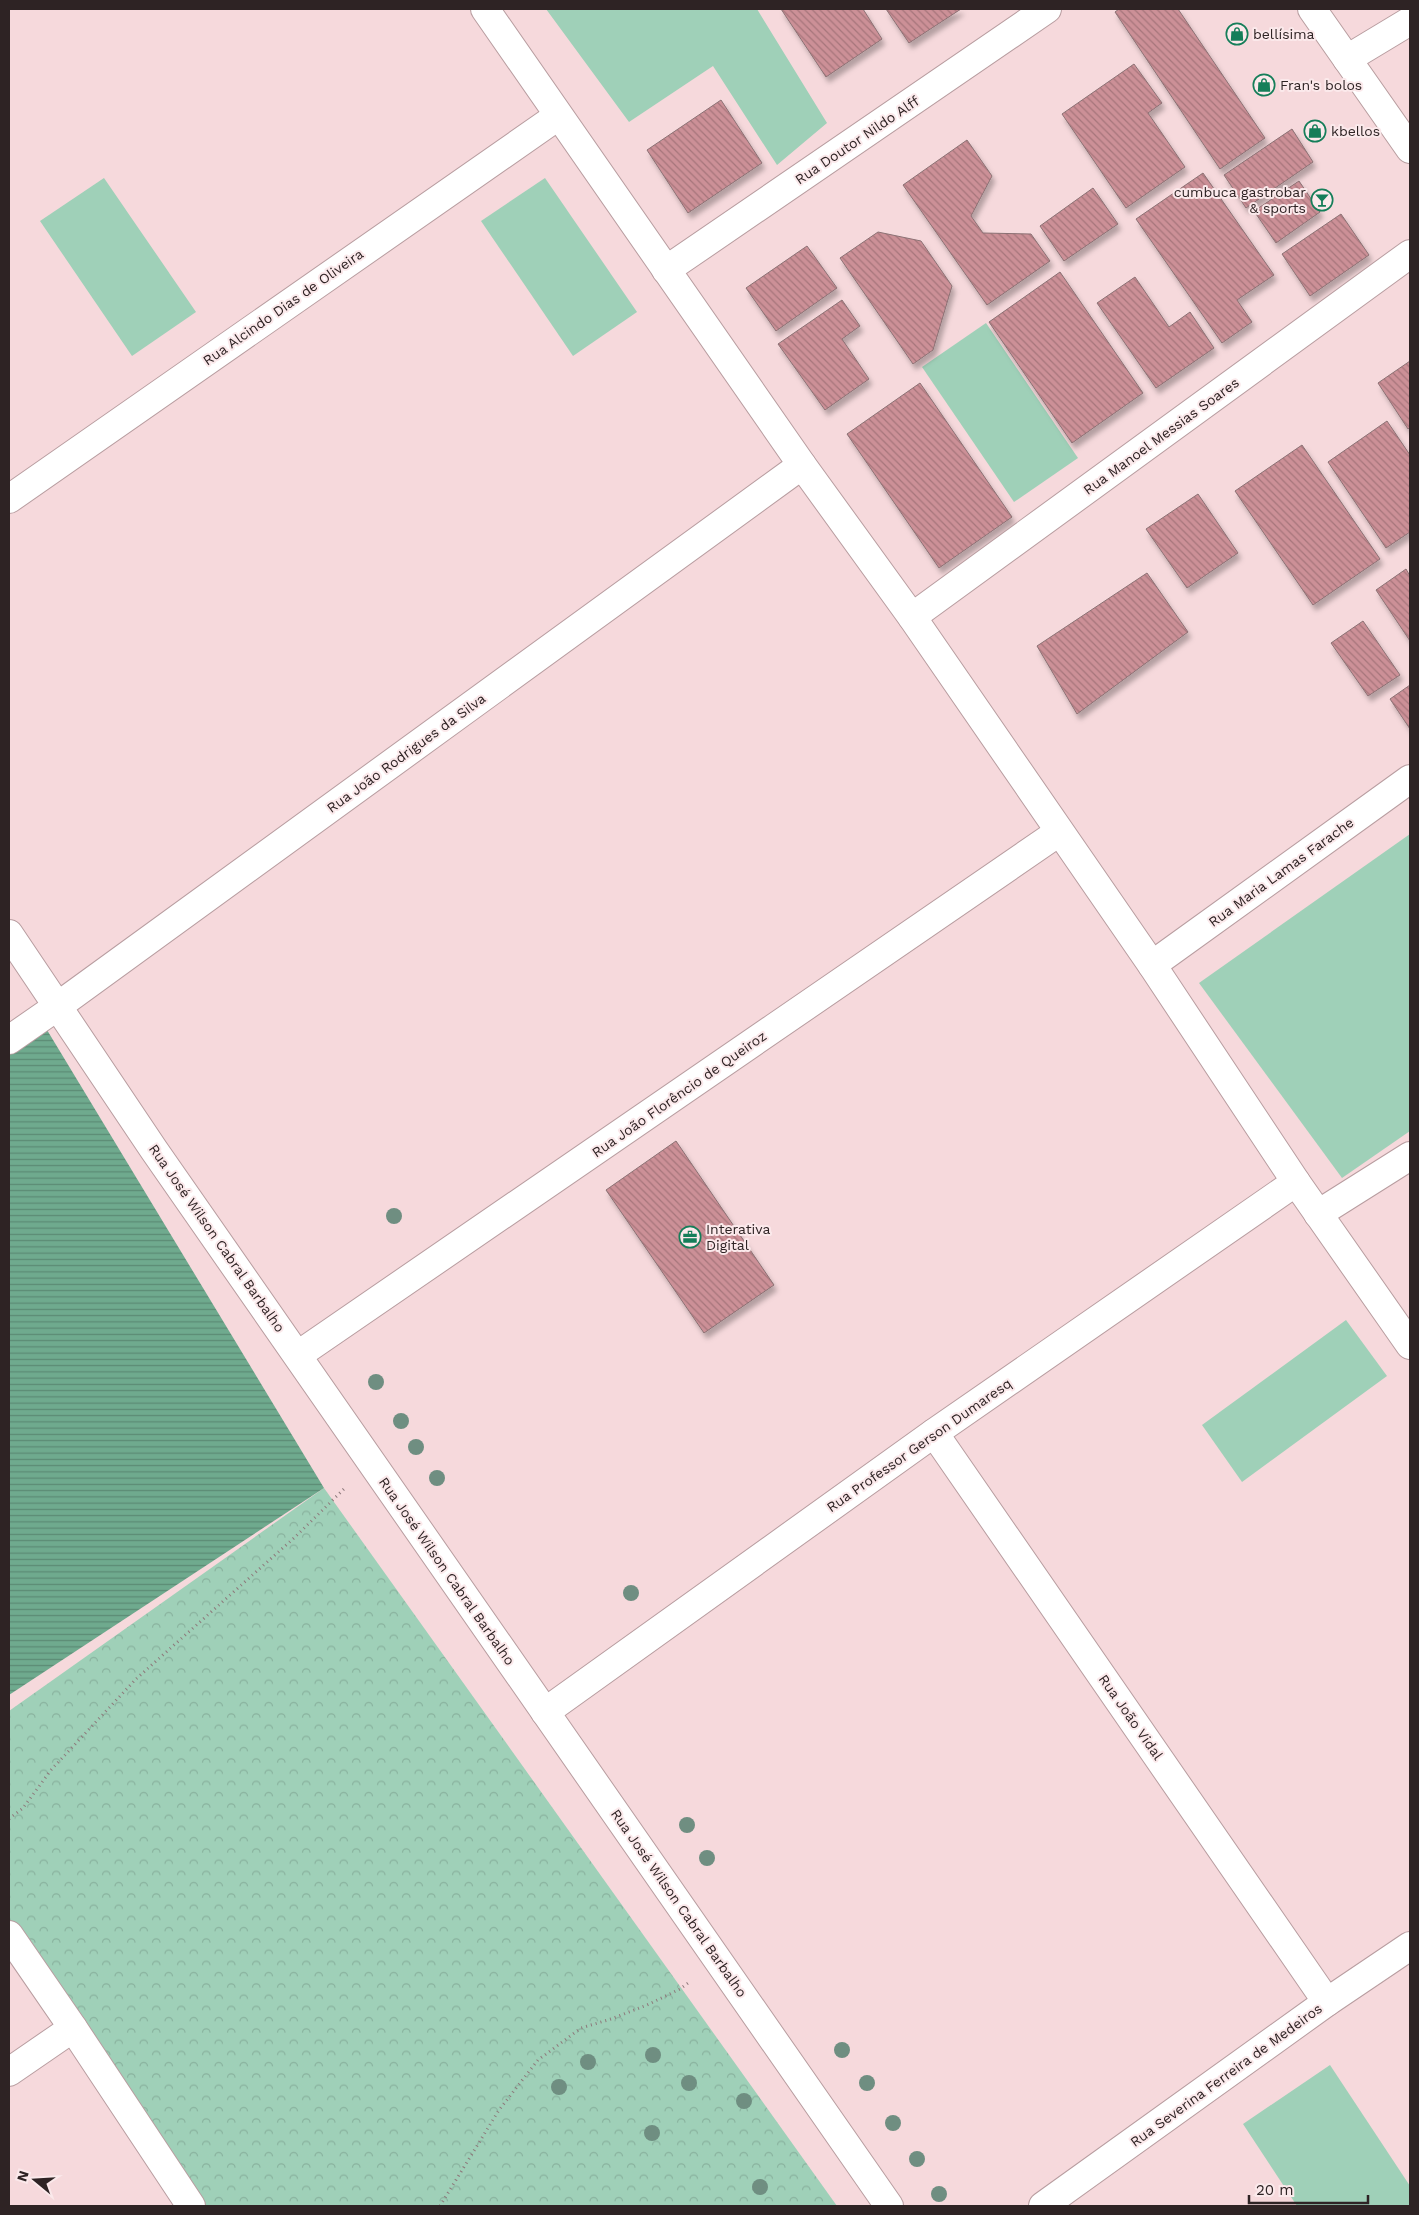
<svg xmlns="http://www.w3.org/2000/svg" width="1419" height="2215" font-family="'Work Sans',sans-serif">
<defs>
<pattern id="forest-crowns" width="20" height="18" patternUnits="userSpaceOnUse" patternTransform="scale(1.25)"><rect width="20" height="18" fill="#9fd0b8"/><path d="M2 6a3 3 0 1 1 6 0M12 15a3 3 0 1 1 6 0" fill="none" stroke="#89b29e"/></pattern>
<pattern id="water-rules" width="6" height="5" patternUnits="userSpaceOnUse" patternTransform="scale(1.25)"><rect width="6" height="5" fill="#6faa8e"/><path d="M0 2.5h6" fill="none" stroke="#5c8a74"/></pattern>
<pattern id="building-back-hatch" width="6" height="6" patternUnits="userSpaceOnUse" patternTransform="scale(1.25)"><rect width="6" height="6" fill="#cc9097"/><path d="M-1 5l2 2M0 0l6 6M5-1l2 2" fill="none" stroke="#a6757b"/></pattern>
<filter id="shadow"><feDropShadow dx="3" dy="5.5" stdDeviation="2.5" flood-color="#0004"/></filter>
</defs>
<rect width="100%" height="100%" fill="#f6d9dc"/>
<g fill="#9fd0b8">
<polygon points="546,9 757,9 827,123 777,165 713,66 629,122"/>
<polygon points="104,178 196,312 132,356 40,221"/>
<polygon points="545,178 637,312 573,356 481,221"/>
<polygon points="986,323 1078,458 1014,502 922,367"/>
<polygon points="1410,834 1410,1131 1342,1178 1199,983"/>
<polygon points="1346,1320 1387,1376 1242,1482 1202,1425"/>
<polygon points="1330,2065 1410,2186 1410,2206 1297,2206 1243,2124"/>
</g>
<polygon fill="url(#forest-crowns)" points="324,1488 837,2206 198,2206 9,1934 9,1711"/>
<polygon fill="url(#water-rules)" points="44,1025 324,1488 9,1695 9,1049"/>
<g fill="url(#building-back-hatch)" stroke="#8b7174" filter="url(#shadow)">
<polygon points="781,9 863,9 882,39 826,77"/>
<polygon points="886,9 961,9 909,43"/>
<polygon points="1119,9 1178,9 1265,138 1220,169 1115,12"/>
<polygon points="1134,64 1162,103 1148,113 1185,167 1126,208 1062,114"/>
<polygon points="721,100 762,163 688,213 647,150"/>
<polygon points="1292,129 1313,162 1246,208 1224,175"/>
<polygon points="967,140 992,176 971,216 983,233 1031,234 1050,261 987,305 903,185"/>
<polygon points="1203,173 1274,275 1237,300 1252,322 1222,343 1136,219"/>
<polygon points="1299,181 1320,212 1276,243 1254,211"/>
<polygon points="1093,188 1118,224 1064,261 1040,226"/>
<polygon points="1341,214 1369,255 1310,296 1282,254"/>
<polygon points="878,232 921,241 952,286 933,350 913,364 840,258"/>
<polygon points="807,246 837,288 776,331 746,288"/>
<polygon points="1060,272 1143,393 1072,443 989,322"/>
<polygon points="1135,277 1169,327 1190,312 1214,348 1156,388 1097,303"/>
<polygon points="842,300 860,326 842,339 869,379 825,410 778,344"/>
<polygon points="1410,361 1410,427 1408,429 1378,383"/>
<polygon points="920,383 1012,517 939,568 847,434"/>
<polygon points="1387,421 1410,455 1410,532 1386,548 1328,462"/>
<polygon points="1302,445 1380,559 1313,605 1235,491"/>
<polygon points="1198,494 1238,553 1187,588 1146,529"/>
<polygon points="1406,569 1410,576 1410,641 1376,590"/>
<polygon points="1147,573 1188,632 1077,714 1037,646"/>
<polygon points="1363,621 1400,675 1368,696 1331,643"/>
<polygon points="1410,685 1410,729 1390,699"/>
<polygon points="676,1141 774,1285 704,1333 606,1190"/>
</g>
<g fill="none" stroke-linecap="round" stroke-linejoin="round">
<g stroke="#b89da0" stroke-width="30">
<g id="street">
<polyline points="485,9 802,465 912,617 1152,965 1296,1182 1410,1345"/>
<polyline points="666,270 1047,9"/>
<polyline points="9,499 558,116"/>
<polyline points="912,617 1410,254"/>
<polyline points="9,934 154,1150 889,2206"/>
<polyline points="1152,965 1410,779"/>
<polyline points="9,1040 58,1006 802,465"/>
<polyline points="1318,1214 1410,1156"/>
<polyline points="298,1355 1059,832"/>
<polyline points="934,1433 1327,2002"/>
<polyline points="545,1712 934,1433 1296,1182"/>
<polyline points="9,1935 73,2028 191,2206"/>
<polyline points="9,2072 73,2028"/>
<polyline points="1043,2206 1327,2002 1410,1946"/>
</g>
</g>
<g stroke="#b89da0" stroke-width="30">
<g id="secondary">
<polyline points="1312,9 1410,149"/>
<polyline points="1347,59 1410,21"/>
</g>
</g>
<g stroke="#8d797b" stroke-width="3" stroke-dasharray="1 4" stroke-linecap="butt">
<polyline points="9,1819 23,1808 51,1770 136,1679 294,1538 346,1487"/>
<polyline points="440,2206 499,2110 538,2060 581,2028 611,2019 647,2005 680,1989 691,1981"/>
</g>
<use href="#street" stroke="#fff" stroke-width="28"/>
<use href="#secondary" stroke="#fff" stroke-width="28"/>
</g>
<g fill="#6f8e81">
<circle cx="394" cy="1216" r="8"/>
<circle cx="376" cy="1382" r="8"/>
<circle cx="401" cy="1421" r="8"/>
<circle cx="416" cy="1447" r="8"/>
<circle cx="437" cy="1478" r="8"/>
<circle cx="631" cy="1593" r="8"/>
<circle cx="687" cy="1825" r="8"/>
<circle cx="707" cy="1858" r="8"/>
<circle cx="842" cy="2050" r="8"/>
<circle cx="653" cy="2055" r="8"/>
<circle cx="588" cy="2062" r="8"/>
<circle cx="689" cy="2083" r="8"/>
<circle cx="867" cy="2083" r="8"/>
<circle cx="559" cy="2087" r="8"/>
<circle cx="744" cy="2101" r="8"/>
<circle cx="893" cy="2123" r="8"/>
<circle cx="652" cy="2133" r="8"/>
<circle cx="917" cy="2159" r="8"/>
<circle cx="760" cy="2187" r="8"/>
<circle cx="939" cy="2194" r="8"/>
</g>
<defs>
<g id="shop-ring" transform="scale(1.125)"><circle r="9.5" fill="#fbe9eb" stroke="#157e59" stroke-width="1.5"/><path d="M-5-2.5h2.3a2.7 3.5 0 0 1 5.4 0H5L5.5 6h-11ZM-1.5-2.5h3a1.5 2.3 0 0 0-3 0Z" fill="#157e59"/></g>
<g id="bar-ring" transform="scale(1.125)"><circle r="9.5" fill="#fbe9eb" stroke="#157e59" stroke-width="1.5"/><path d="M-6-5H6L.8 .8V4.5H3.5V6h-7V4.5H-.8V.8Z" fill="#157e59"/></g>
<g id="office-ring" transform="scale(1.125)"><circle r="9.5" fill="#fbe9eb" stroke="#157e59" stroke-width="1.5"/><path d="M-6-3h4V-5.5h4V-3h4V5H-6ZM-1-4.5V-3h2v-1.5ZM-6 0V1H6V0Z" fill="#157e59"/></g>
</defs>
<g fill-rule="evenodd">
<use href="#shop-ring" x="1237" y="34"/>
<use href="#shop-ring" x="1264" y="85"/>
<use href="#shop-ring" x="1315" y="131"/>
<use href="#bar-ring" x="1322" y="200"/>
<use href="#office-ring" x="690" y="1237"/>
</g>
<g text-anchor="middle" stroke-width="4" stroke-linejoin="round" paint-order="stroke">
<g font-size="14" fill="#2e2324" stroke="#fbe9eb" text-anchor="start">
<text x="1253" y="39">bellísima</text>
<text x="1280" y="90">Fran's bolos</text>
<text x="1331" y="136">kbellos</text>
<text x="1306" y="197" text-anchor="end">cumbuca gastrobar<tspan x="1306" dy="16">&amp; sports</tspan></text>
<text x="706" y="1234">Interativa<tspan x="706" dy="16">Digital</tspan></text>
</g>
<g font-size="14" fill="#2e2324" stroke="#fbe9eb">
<text transform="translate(857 140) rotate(-34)" y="5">Rua Doutor Nildo Alff</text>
<text transform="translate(283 307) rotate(-35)" y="5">Rua Alcindo Dias de Oliveira</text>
<text transform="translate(1161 436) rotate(-36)" y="5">Rua Manoel Messias Soares</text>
<text transform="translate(406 753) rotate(-36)" y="5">Rua João Rodrigues da Silva</text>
<text transform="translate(1281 872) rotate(-36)" y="5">Rua Maria Lamas Farache</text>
<text transform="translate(679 1094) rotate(-35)" y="5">Rua João Florêncio de Queiroz</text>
<text transform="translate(217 1238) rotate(55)" y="5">Rua José Wilson Cabral Barbalho</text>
<text transform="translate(919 1445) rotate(-35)" y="5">Rua Professor Gerson Dumaresq</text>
<text transform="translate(447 1571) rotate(55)" y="5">Rua José Wilson Cabral Barbalho</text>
<text transform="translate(1131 1717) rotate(55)" y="5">Rua João Vidal</text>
<text transform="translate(679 1903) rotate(55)" y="5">Rua José Wilson Cabral Barbalho</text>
<text transform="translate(1226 2075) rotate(-36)" y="5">Rua Severina Ferreira de Medeiros</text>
</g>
</g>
<rect width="1419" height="2215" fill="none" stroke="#2e2324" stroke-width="20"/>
<g transform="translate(35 2180) rotate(288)" stroke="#fbe9eb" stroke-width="4" paint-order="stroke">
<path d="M0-4L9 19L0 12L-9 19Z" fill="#2e2324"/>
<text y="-8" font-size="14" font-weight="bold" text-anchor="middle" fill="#2e2324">N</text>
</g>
<path d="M1249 2195v8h119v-8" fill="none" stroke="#2e2324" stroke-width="2.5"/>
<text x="1256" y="2195" font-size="15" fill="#2e2324" stroke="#fbe9eb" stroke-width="4" paint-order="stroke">20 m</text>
</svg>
